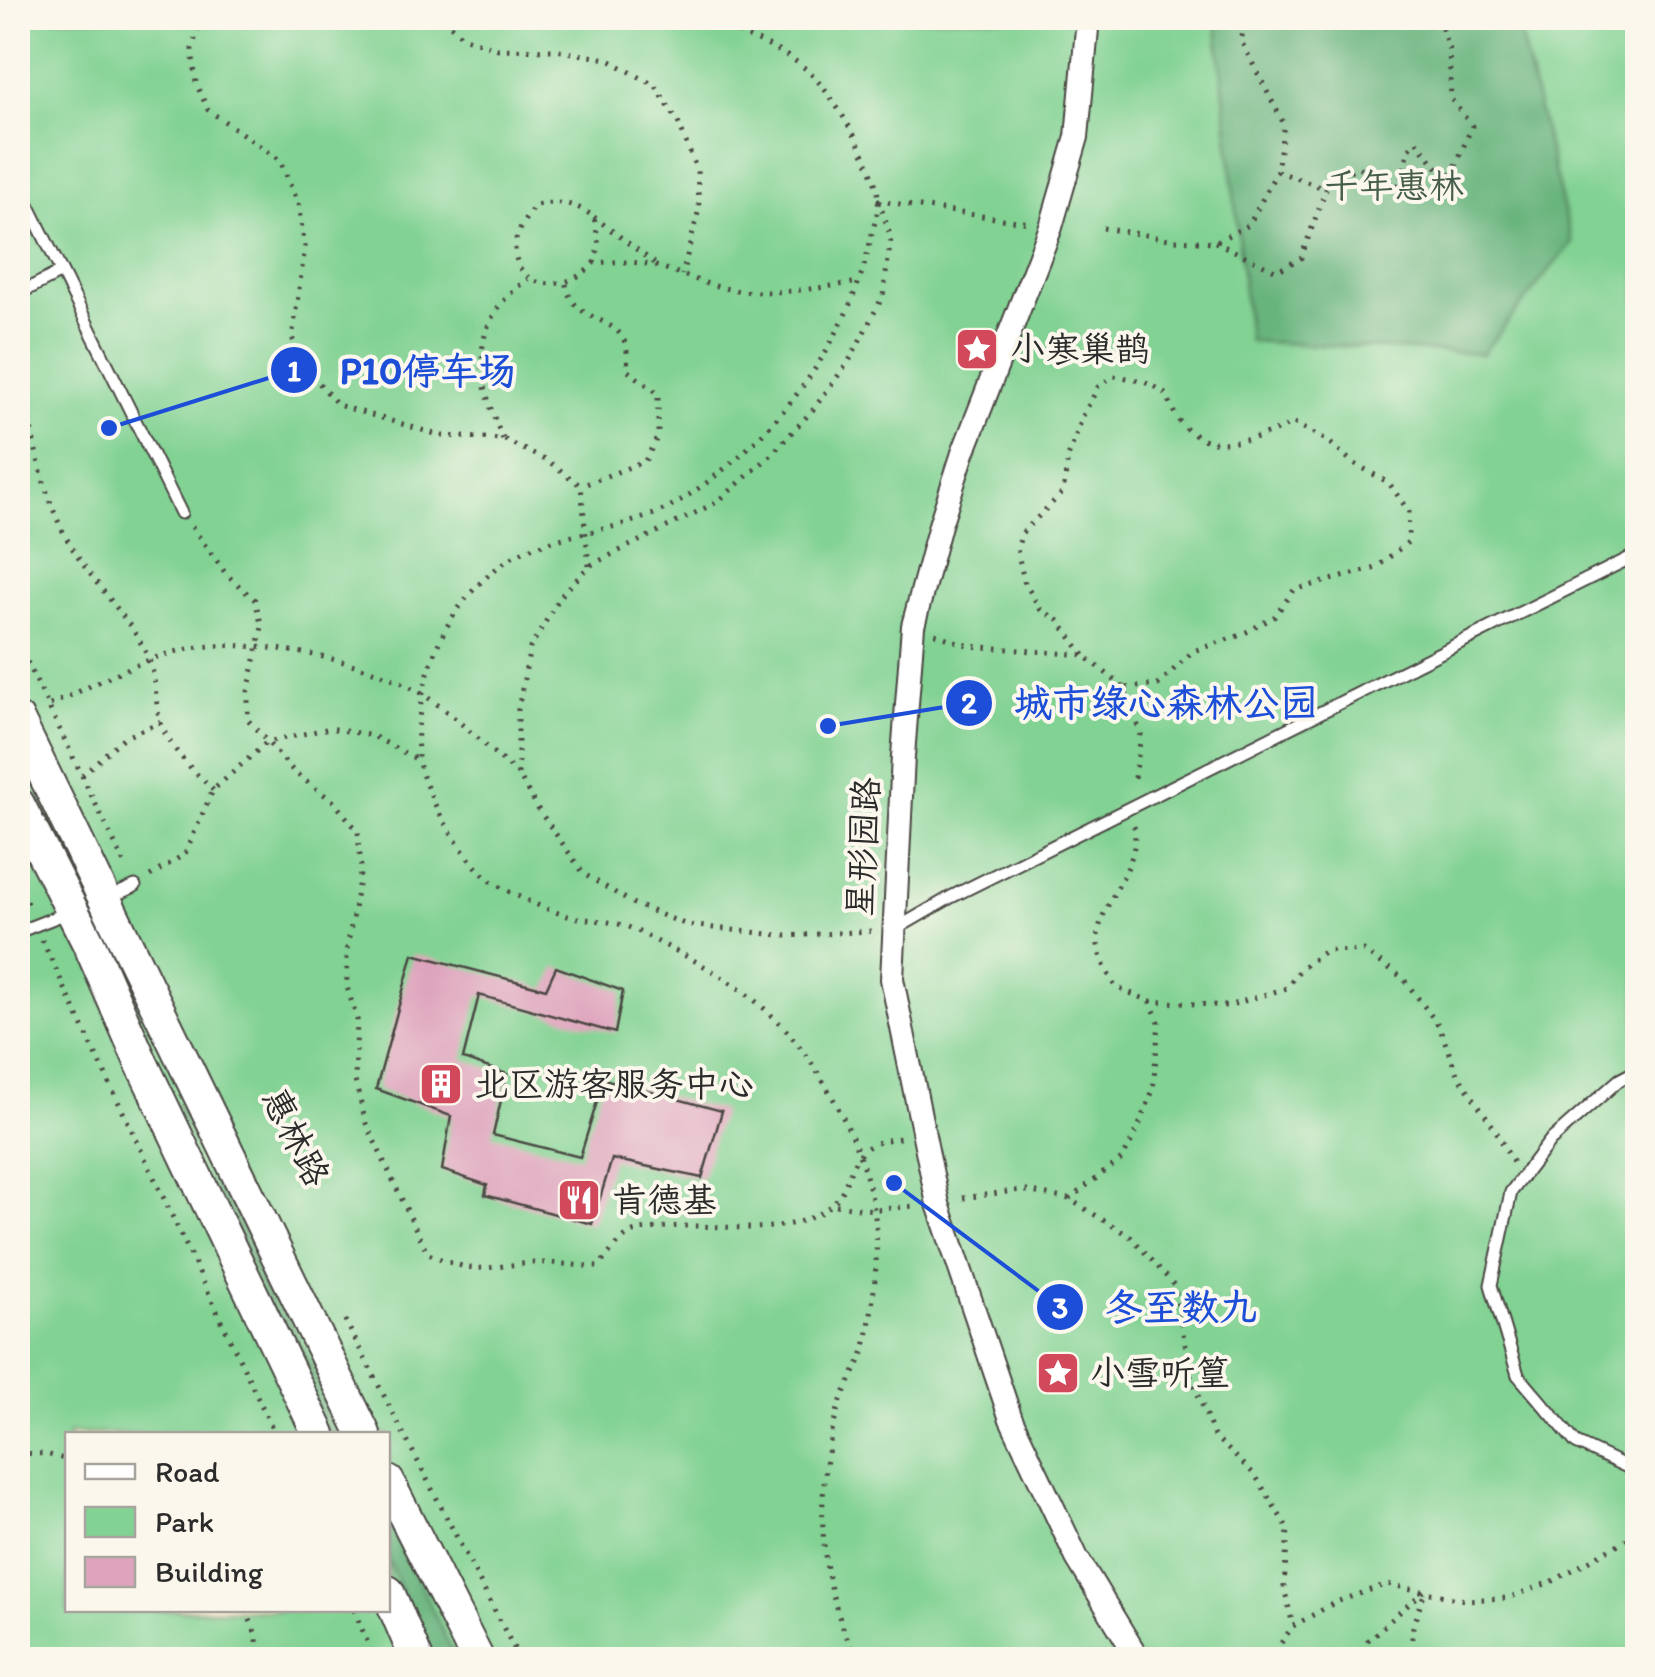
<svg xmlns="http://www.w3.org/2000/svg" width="1655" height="1677" font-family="Itim,'LXGW WenKai TC',sans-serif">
<rect width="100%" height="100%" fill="#fbf7ec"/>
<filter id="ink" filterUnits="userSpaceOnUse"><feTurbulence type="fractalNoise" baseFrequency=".01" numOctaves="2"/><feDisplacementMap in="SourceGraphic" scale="20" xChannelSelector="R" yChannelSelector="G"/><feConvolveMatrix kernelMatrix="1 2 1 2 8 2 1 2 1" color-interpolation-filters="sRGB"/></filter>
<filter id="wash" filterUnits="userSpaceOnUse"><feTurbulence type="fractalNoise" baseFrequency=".0048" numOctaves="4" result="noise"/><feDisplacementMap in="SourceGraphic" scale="40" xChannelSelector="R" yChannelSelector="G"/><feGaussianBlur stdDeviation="2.25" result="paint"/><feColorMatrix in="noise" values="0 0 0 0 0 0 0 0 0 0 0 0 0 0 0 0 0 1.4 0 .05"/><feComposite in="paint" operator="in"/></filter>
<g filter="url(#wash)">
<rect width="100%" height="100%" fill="#f1e0c1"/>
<path fill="#81d293" stroke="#567e5f" stroke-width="2.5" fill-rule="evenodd" d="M18 18H1637V1659H18ZM68 1434H388V1610H68Z"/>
<g fill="#68b47d" stroke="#4a7054" stroke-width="2.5">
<polygon points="1216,18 1516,18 1572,242 1482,354 1249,341"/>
<polygon points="176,1102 191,1124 345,1434 330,1434"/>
<polygon points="388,1518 456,1659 429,1659 388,1559"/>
</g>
<g id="blocks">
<polygon fill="#dea4bd" points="413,954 546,989 556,967 623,991 615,1033 479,995 463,1059 507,1074 493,1135 580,1157 604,1079 722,1111 702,1178 612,1159 592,1224 485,1195 487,1185 442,1170 451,1116 376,1089"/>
</g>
</g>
<g filter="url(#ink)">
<use href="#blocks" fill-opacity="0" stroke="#494642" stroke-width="2.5"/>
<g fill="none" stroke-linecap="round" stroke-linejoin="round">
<g stroke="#494642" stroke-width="15">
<g id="lane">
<polyline points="1637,18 1638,21"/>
<polyline points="18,184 181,513"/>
<polyline points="18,294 61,272"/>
<polyline points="106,899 135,886"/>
<polyline points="894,930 951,897 1638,554"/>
<polyline points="18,932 69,912"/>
<polyline points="1638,1070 1619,1080 1550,1141 1511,1192 1491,1285 1518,1375 1576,1443 1638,1472"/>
</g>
</g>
<g stroke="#494642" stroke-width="26">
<polyline id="street" points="1088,18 1077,137 1051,227 963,453 940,525 913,626 903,756 892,979 938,1204 1011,1419 1077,1558 1139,1660"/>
</g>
<g stroke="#494642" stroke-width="36">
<g id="secondary">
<polyline points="18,720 364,1434"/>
<polyline points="18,804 91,948 141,1062 319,1434"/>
<polyline points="388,1482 478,1660"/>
<polyline points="388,1592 417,1660"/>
</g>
</g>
<g stroke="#494642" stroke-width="5" stroke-dasharray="2.5 8" stroke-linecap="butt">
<polyline points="201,18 192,49 196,83 208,110 280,160 298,204 305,247 292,338 313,376 338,405 442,436 503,439 551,463 581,486 589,566"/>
<polyline points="443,18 463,37 498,49 556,50 607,59 656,86 678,122 697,170 699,209 682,275"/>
<path d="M699 18C732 31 782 47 808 71 834 95 872 160 878 195 880 209 874 224 871 238 849 344 772 443 681 500 636 529 583 529 534 547 488 564 448 612 433 658 422 688 416 723 418 756 421 790 467 868 497 885 518 897 544 909 568 916 586 920 605 920 622 925 636 929 650 938 662 944 720 972 772 1005 808 1058 838 1101 865 1157 874 1209 880 1249 874 1302 866 1342 861 1367 843 1388 837 1413 814 1495 817 1584 858 1660"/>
<polyline points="1277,171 1326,189"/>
<polyline points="594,217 657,265"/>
<polyline points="1103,228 1175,240 1215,242 1249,225 1277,171 1284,124 1241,41 1246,18"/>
<polyline points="1215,242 1277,271 1301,258 1326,189 1342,174 1359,167 1382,184 1400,185 1409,149 1417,141 1445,178 1454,170 1472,126 1451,99 1449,50 1440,23 1429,18"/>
<path d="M594 263 599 244 594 217C574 202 559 201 535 205 527 217 515 232 515 247 515 294 570 292 594 263 617 261 641 261 663 268 690 277 715 289 744 291 783 295 822 287 860 282"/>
<path d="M566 284C573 325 617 313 626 346 628 353 627 363 628 371L658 393V436L645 461 581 486"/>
<path d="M18 368C33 427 37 483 66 537 89 581 127 612 148 657 156 674 155 698 159 717 166 746 193 770 213 790"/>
<path d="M503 439C476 378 466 323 528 279"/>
<path d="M192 527 226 574 255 600 262 627 248 692V720L295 773 333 801 358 831 361 869 347 949V987L357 1019 355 1081 366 1123 427 1253C479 1277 483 1266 534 1263 555 1262 577 1266 598 1267 607 1257 618 1241 629 1234 637 1229 651 1229 659 1228 712 1220 769 1240 818 1214 865 1190 832 1144 901 1138"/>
<polyline points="935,634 970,646 1084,655 1124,688 1141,734 1134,785"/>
<polyline points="18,643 127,869"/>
<path d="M1084 655 1058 620 1040 609 1024 581 1017 549 1022 533 1063 492 1068 457 1083 416 1098 387 1114 376C1129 378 1154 382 1165 394 1171 402 1173 414 1180 422 1210 459 1258 438 1294 423L1328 441 1352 462 1389 483 1409 512 1408 542 1376 568 1294 590 1274 617 1241 635 1193 651 1158 685 1124 688"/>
<path d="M50 705C95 685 144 656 193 648 254 638 372 660 424 695 457 717 487 748 518 774"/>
<polyline points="82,775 123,738 160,722"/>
<polyline points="150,876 185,854 213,790 267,742 330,728 373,736 418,760"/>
<polyline points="18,882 30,911"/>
<polyline points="871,931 787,936 687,925 634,904 584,874 538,809 518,774 518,709 530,648 560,597 589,566 717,502 768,458 812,411 849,361 883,296 891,238 879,201 1030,223"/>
<polyline points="42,940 275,1434"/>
<polyline points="1150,1001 1227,1006 1287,988 1301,968 1327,950 1364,951 1403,978 1439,1026 1457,1074 1495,1129 1513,1163"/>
<polyline points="963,1198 1021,1190 1069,1199 1131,1237 1174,1285 1191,1376 1214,1436 1255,1475 1288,1529 1284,1587 1293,1626 1336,1602 1387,1584 1464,1600 1508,1598 1553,1581 1638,1533"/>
<path d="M1069 1199 1123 1158 1138 1128 1153 1090 1159 1022 1150 1001 1115 987C1110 976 1102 964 1099 951 1089 909 1142 874 1134 826"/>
<polyline points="836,1205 874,1210 913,1206"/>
<polyline points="345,1320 520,1660"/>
<polyline points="18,1453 46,1454 68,1460"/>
<polyline points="246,1610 257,1637 258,1660"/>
<polyline points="354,1610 375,1660"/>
<polyline points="1269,1660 1293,1626"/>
<polyline points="1358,1660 1368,1640 1424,1591"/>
<polyline points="1410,1660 1413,1627 1424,1594"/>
</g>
<use href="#lane" stroke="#fff" stroke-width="11"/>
<use href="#street" stroke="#fff" stroke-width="22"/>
<use href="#secondary" stroke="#fff" stroke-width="32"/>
</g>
</g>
<defs>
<g id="sight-square" transform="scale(2.25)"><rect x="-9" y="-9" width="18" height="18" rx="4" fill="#d1495b" stroke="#fbf7ec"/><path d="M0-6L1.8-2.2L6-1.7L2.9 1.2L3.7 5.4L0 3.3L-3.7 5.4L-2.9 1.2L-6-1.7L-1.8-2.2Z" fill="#fff"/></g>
<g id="building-square" transform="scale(2.25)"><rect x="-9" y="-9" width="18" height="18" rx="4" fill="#d1495b" stroke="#fbf7ec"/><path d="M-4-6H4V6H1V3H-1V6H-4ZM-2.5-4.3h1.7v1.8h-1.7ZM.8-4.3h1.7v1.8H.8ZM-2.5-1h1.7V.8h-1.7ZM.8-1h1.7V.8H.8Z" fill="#fff"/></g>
<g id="restaurant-square" transform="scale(2.25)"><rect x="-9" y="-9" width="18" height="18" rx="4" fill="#d1495b" stroke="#fbf7ec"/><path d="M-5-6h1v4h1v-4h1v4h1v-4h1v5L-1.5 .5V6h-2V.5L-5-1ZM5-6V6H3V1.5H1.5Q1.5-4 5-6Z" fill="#fff"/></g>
</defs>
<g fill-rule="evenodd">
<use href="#sight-square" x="977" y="349"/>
<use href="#building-square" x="441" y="1084"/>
<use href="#restaurant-square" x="579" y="1200"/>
<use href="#sight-square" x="1058" y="1373"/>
</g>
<g text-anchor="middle" stroke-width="8" stroke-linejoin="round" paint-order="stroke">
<g font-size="35" fill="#455d4a" stroke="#fbf7ec">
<text x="1394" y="198">千年惠林</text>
</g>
<g font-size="35" fill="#2b2b2b" stroke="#fbf7ec" text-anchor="start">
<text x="1010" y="361">小寒巢鹊</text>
<text x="474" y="1096">北区游客服务中心</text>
<text x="612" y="1212">肯德基</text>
<text x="1090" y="1385">小雪听篁</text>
</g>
<g font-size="35" fill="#2b2b2b" stroke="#fbf7ec">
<text transform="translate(863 847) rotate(-87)" y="12">星形园路</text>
<text transform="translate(296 1137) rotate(63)" y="12">惠林路</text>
</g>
</g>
<path fill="none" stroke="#1d4ed8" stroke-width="4" d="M109 428L294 370M828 726L969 703M894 1183L1060 1307"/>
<g fill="#1d4ed8" stroke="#fbf7ec" stroke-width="4">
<circle cx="109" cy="428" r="10"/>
<circle cx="828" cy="726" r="10"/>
<circle cx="894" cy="1183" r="10"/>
<circle cx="294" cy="370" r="25"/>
<circle cx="969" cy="703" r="25"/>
<circle cx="1060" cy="1307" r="25"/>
</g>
<g font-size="30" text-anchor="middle" font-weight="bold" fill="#fff">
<text x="294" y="381">1</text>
<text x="969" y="713">2</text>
<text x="1060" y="1318">3</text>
</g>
<g font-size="38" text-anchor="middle" font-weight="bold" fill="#1d4ed8" stroke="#fbf7ec" stroke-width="8" stroke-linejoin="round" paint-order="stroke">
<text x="428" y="384">P10停车场</text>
<text x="1166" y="716">城市绿心森林公园</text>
<text x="1181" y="1320">冬至数九</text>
</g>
<rect width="1655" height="1677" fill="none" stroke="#fbf7ec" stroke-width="60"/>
<rect x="65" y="1432" width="325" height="180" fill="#fbf7ec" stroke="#a8a59f" stroke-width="2.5"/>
<rect x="85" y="1464" width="50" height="15" fill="#ffffff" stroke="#a8a59f" stroke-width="2.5"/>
<text x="155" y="1482" font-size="30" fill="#2b2b2b">Road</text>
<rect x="85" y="1507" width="50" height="30" fill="#81d293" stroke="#a8a59f" stroke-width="2.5"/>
<text x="155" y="1532" font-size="30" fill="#2b2b2b">Park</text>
<rect x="85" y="1557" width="50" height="30" fill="#dea4bd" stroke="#a8a59f" stroke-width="2.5"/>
<text x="155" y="1582" font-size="30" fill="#2b2b2b">Building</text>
</svg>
